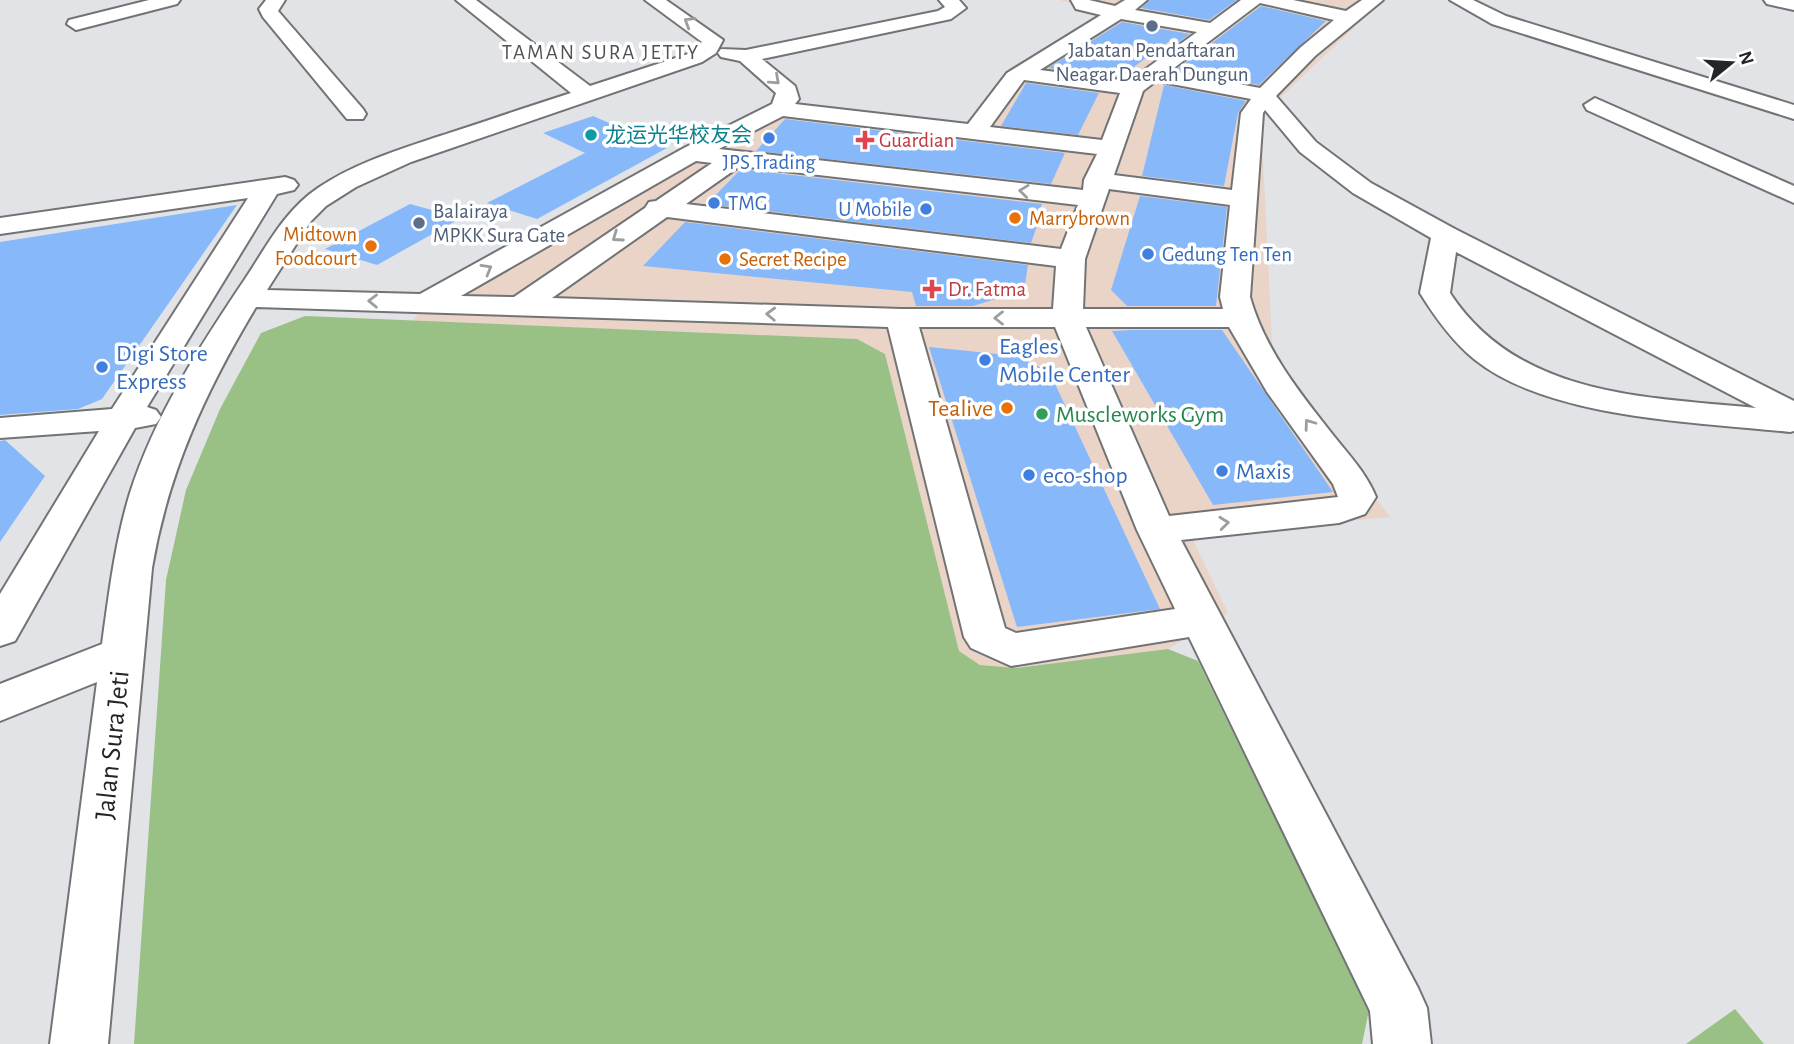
<svg xmlns="http://www.w3.org/2000/svg" width="1794" height="1044" font-family="'Alegreya Sans','Noto Sans SC',sans-serif">
<rect width="100%" height="100%" fill="#e1e3e6"/>
<polygon fill="#ead4c8" points="1060,0 1383,0 1261,116 1273,362 1390,517 1191,536 1228,613 1168,649 1016,668 980,665 959,651 885,354 857,339 413,321 439,284 675,152 773,107 964,129 1011,67 1110,15"/>
<g fill="#99c085">
<polygon points="305,316 857,339 885,354 959,651 980,665 1016,668 1168,649 1198,661 1369,1010 1362,1044 134,1044 166,580 186,490 220,409 261,333"/>
<polygon points="1735,1009 1764,1044 1686,1044"/>
</g>
<g fill="#87b9fa">
<polygon points="1150,0 1237,0 1209,20 1141,8"/>
<polygon points="1261,6 1326,21 1259,85 1176,70"/>
<polygon points="1122,22 1190,34 1173,46 1175,37 1120,77 1048,68"/>
<polygon points="1026,83 1099,93 1078,135 1001,126"/>
<polygon points="1164,85 1246,101 1238,113 1224,186 1142,176"/>
<polygon points="593,116 667,148 537,219 487,203 585,153 543,133"/>
<polygon points="785,119 1065,153 1051,184 756,151"/>
<polygon points="741,169 1042,204 1039,212 1042,212 1031,243 707,204"/>
<polygon points="1140,196 1227,207 1216,306 1127,306 1111,290"/>
<polygon points="410,204 461,218 377,265 325,249"/>
<polygon points="237,205 102,399 78,409 0,415 0,242"/>
<polygon points="685,222 1028,265 1024,290 973,306 916,306 912,292 643,266"/>
<polygon points="1133,330 1222,330 1333,492 1213,505 1112,331"/>
<polygon points="929,347 1019,356 1050,373 1160,609 1017,627"/>
<polygon points="5,440 45,476 0,542 0,441"/>
</g>
<g fill="none" stroke-linecap="round" stroke-linejoin="round">
<g stroke="#717375" stroke-width="4">
<g id="minor">
<polygon points="149,0 180,0 177,4 76,30 67,24 69,20"/>
<polygon points="266,0 285,0 278,11 363,109 366,114 363,119 347,119 263,17 259,9"/>
<path d="M456 0H476L590 86 688 54 702 42 645 0H666L723 40 716 53 702 62 411 162 356 187 326 206 311 221 267 290 420 294 684 148 772 104 776 93 740 61 721 57 718 53 721 49 746 50 938 11 945 7 939 0H959L966 8 951 19 762 59 795 86 799 99 795 104 968 124 1007 73 1101 15 1076 9 1071 0H1089L1115 6 1125 0H1147L1135 10 1210 23 1241 0H1293L1346 11 1362 0H1383L1315 56 1276 96 1316 142 1371 183 1455 229 1794 401V431L1790 432C1698 422 1548 419 1474 359 1452 341 1435 317 1420 293L1431 238 1353 193 1300 152 1265 110 1263 113 1250 297C1265 350 1300 393 1333 435 1349 455 1366 473 1376 497L1365 514 1339 523 1181 540 1418 988 1427 1008 1431 1044H1373L1370 1011 1189 637 1011 666 971 648 964 637 888 327 256 307C206 390 168 472 152 568L108 1044H50L97 682 0 721V684L102 644C109 593 115 542 130 493 155 415 200 346 245 279 267 246 285 210 318 188 355 163 398 150 440 136 483 122 527 107 571 93ZM1260 3 1334 20 1301 47 1260 88 1170 71ZM1121 19 1197 32 1129 81 1040 70ZM1024 80 1120 93 1102 140 990 127ZM1156 81 1251 99 1241 113 1232 190 1114 175 1143 91ZM783 116 1097 154 1084 180 1083 190 719 149ZM696 161 712 163 656 201 649 202 645 208 514 297 461 296ZM740 166 1078 205 1061 249 686 204ZM1109 189 1230 205 1220 297 1223 309H1083L1085 259ZM667 217 1056 266 1053 309H901L552 298ZM1456 252 1756 408C1645 397 1518 397 1450 293ZM919 327H1055L1137 530 1175 609 1016 633 1005 628ZM1086 327H1229L1267 392 1333 484 1338 497 1169 516Z"/>
<polygon points="1450,0 1473,0 1506,16 1794,105 1794,119 1492,24"/>
<polygon points="1764,0 1794,0 1794,10 1767,4"/>
<polygon points="1595,98 1794,186 1794,203 1587,110 1584,105"/>
<polygon points="285,177 294,180 298,185 294,190 277,194 147,407 156,410 161,417 156,424 135,428 15,641 0,646 0,594 99,431 0,438 0,418 112,409 248,198 0,234 0,218"/>
</g>
</g>
<use href="#minor" fill="#fff" fill-rule="evenodd"/>
</g>
<defs><path id="oneway-chevron" d="M-2-3.5L2.5 0L-2 3.5" fill="none" stroke-width="1.6" stroke-linecap="round" stroke-linejoin="round" transform="scale(1.75)"/></defs>
<g stroke="#9c9d9d">
<use href="#oneway-chevron" transform="translate(689 22) rotate(-148)"/>
<use href="#oneway-chevron" transform="translate(775 80) rotate(42)"/>
<use href="#oneway-chevron" transform="translate(1024 191) rotate(-173)"/>
<use href="#oneway-chevron" transform="translate(617 237) rotate(145)"/>
<use href="#oneway-chevron" transform="translate(487 269) rotate(-30)"/>
<use href="#oneway-chevron" transform="translate(373 301) rotate(-179)"/>
<use href="#oneway-chevron" transform="translate(771 314) rotate(-178)"/>
<use href="#oneway-chevron" transform="translate(999 318) rotate(180)"/>
<use href="#oneway-chevron" transform="translate(1309 424) rotate(-126)"/>
<use href="#oneway-chevron" transform="translate(1224 523) rotate(-6)"/>
</g>
<g fill="#5c6f8a" stroke="#fff" stroke-width="2.5">
<circle cx="1152" cy="26" r="7"/>
<circle cx="419" cy="223" r="7"/>
</g>
<circle fill="#0f9aa8" stroke="#fff" stroke-width="2.5" cx="591" cy="135" r="7"/>
<g fill="#3f7fe0" stroke="#fff" stroke-width="2.5">
<circle cx="769" cy="138" r="7"/>
<circle cx="714" cy="203" r="7"/>
<circle cx="926" cy="209" r="7"/>
<circle cx="1148" cy="254" r="7"/>
<circle cx="985" cy="360" r="7"/>
<circle cx="102" cy="367" r="7"/>
<circle cx="1222" cy="471" r="7"/>
<circle cx="1029" cy="475" r="7"/>
</g>
<g fill="#e0444e" stroke="#fff" stroke-width="2.5">
<path d="M861.5 129.5h7v7h7v7h-7v7h-7v-7h-7v-7h7z"/>
<path d="M928.5 278.5h7v7h7v7h-7v7h-7v-7h-7v-7h7z"/>
</g>
<g fill="#e8710a" stroke="#fff" stroke-width="2.5">
<circle cx="1015" cy="218" r="7"/>
<circle cx="371" cy="246" r="7"/>
<circle cx="725" cy="259" r="7"/>
<circle cx="1007" cy="408" r="7"/>
</g>
<circle fill="#2e9e5b" stroke="#fff" stroke-width="2.5" cx="1042" cy="414" r="7"/>
<g text-anchor="middle" stroke-width="7" stroke-linejoin="round" paint-order="stroke">
<g font-size="21" fill="#4e5e75" stroke="#fff">
<text x="1152" y="57">Jabatan Pendaftaran<tspan x="1152" dy="24">Neagar Daerah Dungun</tspan></text>
<text x="433" y="218" text-anchor="start">Balairaya<tspan x="433" dy="24">MPKK Sura Gate</tspan></text>
</g>
<g font-size="21" letter-spacing="2" fill="#505255" stroke="#fff">
<text x="601" y="59">TAMAN SURA JETTY</text>
</g>
<g font-size="21" fill="#0d838f" stroke="#fff" text-anchor="start">
<text x="605" y="142">龙运光华校友会</text>
</g>
<g font-size="21" fill="#be3a42" stroke="#fff" text-anchor="start">
<text x="879" y="147">Guardian</text>
<text x="948" y="296">Dr. Fatma</text>
</g>
<g font-size="21" fill="#366cbe" stroke="#fff" text-anchor="start">
<text x="769" y="169" text-anchor="middle">JPS Trading</text>
<text x="728" y="210">TMG</text>
<text x="912" y="216" text-anchor="end">U Mobile</text>
<text x="1162" y="261">Gedung Ten Ten</text>
</g>
<g font-size="21" fill="#c56008" stroke="#fff" text-anchor="start">
<text x="1029" y="225">Marrybrown</text>
<text x="357" y="241" text-anchor="end">Midtown<tspan x="357" dy="24">Foodcourt</tspan></text>
<text x="739" y="266">Secret Recipe</text>
</g>
<g font-size="24" fill="#366cbe" stroke="#fff" text-anchor="start">
<text x="999" y="354">Eagles<tspan x="999" dy="28">Mobile Center</tspan></text>
<text x="116" y="361">Digi Store<tspan x="116" dy="28">Express</tspan></text>
<text x="1236" y="479">Maxis</text>
<text x="1043" y="483">eco-shop</text>
</g>
<g font-size="24" fill="#c56008" stroke="#fff" text-anchor="end">
<text x="993" y="416">Tealive</text>
</g>
<g font-size="24" fill="#27864d" stroke="#fff" text-anchor="start">
<text x="1056" y="422">Muscleworks Gym</text>
</g>
<g font-size="28" fill="#242526" stroke="#fff">
<text transform="translate(111 745) rotate(-84)" y="10">Jalan Sura Jeti</text>
</g>
</g>
<g transform="translate(1731 63) rotate(72)" stroke="#ffffff" stroke-width="5" paint-order="stroke">
<path d="M0-5L12 26L0 18L-12 26Z" fill="#242526"/>
<text y="-10" font-size="19" font-weight="bold" text-anchor="middle" fill="#242526">N</text>
</g>
</svg>
